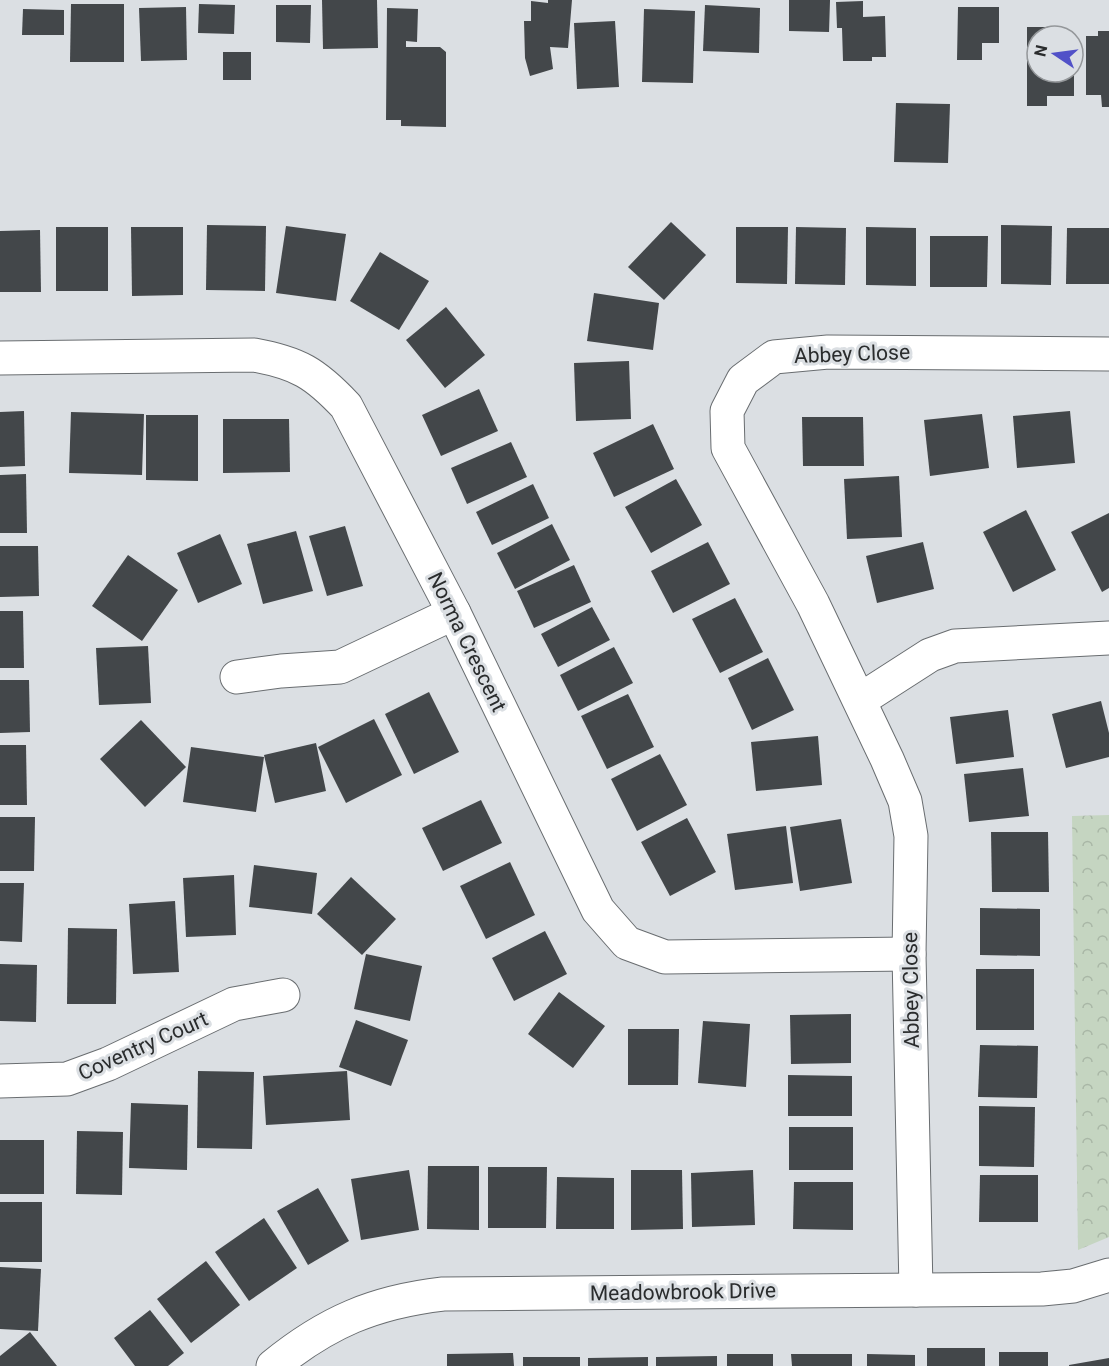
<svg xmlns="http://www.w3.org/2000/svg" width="1109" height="1366" font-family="Roboto,sans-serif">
<defs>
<pattern id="forest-crowns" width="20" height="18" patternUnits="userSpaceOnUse" patternTransform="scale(1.5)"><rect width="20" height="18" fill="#c5d5c1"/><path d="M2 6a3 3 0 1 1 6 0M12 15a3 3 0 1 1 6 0" fill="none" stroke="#a9b7a6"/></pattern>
</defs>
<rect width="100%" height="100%" fill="#dbdfe3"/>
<polygon fill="url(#forest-crowns)" points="1109,815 1109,1237 1078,1250 1072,816"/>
<g fill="#43474a">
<polygon points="322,0 377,0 378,48 323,49"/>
<polygon points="548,0 572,0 568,48 550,47 553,69 530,76 525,58 524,21 531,21 531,1 548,3"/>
<polygon points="789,0 830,0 829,32 789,31"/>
<polygon points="863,1 863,17 885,16 886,57 872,57 872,61 843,61 842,28 837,28 836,2"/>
<polygon points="71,4 124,4 124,62 70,62"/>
<polygon points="199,4 235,5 234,34 198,33"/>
<polygon points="276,5 311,5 310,43 276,42"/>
<polygon points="705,5 760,8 759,53 703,51"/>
<polygon points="186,7 187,60 141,61 139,8"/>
<polygon points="958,7 999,7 999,43 982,43 982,60 957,60"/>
<polygon points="387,8 418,9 417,42 406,41 406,47 440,47 446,52 446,127 401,126 401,120 386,120"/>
<polygon points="23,9 64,10 64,35 22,35"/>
<polygon points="644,9 695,11 693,83 642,82"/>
<polygon points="615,21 619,87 577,89 574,23"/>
<polygon points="1027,27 1049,27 1049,34 1039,34 1037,36 1037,72 1074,72 1074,96 1047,96 1047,106 1027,106"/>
<polygon points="1098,31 1109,31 1109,107 1102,107 1101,95 1086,95 1086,36 1098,36"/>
<rect x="223" y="52" width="28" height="28"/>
<polygon points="896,103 950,104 948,163 894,162"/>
<polygon points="671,222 706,255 664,300 628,267"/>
<polygon points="207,225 266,226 265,291 206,290"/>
<polygon points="1001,225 1052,226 1051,285 1001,284"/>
<polygon points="286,226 346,234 336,301 276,293"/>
<rect x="56" y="227" width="52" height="64"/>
<polygon points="131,227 183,227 183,295 132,296"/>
<polygon points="736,227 788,227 787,284 736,283"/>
<polygon points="796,227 846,228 845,285 795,284"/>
<polygon points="866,227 916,228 916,286 866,285"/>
<polygon points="1067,228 1109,228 1109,284 1066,284"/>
<polygon points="40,230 41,292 0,292 0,231"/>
<polygon points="930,236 988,236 987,287 930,287"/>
<polygon points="380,252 429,281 399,330 350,301"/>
<polygon points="594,293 659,303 653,350 587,341"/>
<polygon points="446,307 485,355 445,388 406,340"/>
<polygon points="629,361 631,419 576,421 574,363"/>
<polygon points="479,389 498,431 441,456 422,415"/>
<polygon points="24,411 25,466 0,467 0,412"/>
<polygon points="1070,411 1075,463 1017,468 1013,416"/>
<polygon points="71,412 144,414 142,475 69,473"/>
<polygon points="982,414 989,468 930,476 924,420"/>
<polygon points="146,415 198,415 198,481 146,480"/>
<polygon points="802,417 863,417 864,466 803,466"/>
<polygon points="223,419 289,419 290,472 223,473"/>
<polygon points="653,424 674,469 614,497 593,453"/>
<polygon points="511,442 527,477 467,504 451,468"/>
<polygon points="26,474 27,533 0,533 0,475"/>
<polygon points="899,476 902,537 847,539 844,479"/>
<polygon points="676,479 702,525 651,553 625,507"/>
<polygon points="533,484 549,518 492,545 476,512"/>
<polygon points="1026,510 1056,570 1013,592 983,532"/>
<polygon points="1109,513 1109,588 1102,592 1071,532"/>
<polygon points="552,524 570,560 515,589 497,553"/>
<polygon points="345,526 363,586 327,596 309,536"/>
<polygon points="296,531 313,591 263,604 247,544"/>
<polygon points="220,534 242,584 198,603 177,553"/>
<polygon points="708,542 730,584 673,613 651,571"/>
<polygon points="923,542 934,589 877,603 866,556"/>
<polygon points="0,546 38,546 39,596 0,597"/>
<polygon points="128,555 178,590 142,641 92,606"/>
<polygon points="574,565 591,602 534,628 517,591"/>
<polygon points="735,598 763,652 720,673 692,619"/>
<polygon points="592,607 610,640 558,667 541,634"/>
<polygon points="0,611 23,611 24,668 0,668"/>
<polygon points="148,646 151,703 99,705 96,648"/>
<polygon points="614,647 633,683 578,711 560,675"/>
<polygon points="768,658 794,710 752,730 728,678"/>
<polygon points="0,680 29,680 30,732 0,733"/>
<polygon points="429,692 459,752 414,774 385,714"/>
<polygon points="628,694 654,747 607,769 581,716"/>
<polygon points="1101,701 1109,733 1109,757 1066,768 1052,714"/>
<polygon points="1008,710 1014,757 956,764 950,717"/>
<polygon points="374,719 402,775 346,803 318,747"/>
<polygon points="141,720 186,767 145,807 100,759"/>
<polygon points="818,736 822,785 756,791 751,742"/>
<polygon points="316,743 326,791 275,803 264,755"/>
<polygon points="0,745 26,745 27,805 0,805"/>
<polygon points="191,747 264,757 256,812 183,802"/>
<polygon points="660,754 687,805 637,831 611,779"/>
<polygon points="1023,768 1029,816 969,822 964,774"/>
<polygon points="481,800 502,843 443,871 422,828"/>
<polygon points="0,817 35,817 34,871 0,871"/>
<polygon points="687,818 716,872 670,896 641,842"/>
<polygon points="841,819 852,883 800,891 790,827"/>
<polygon points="786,826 793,883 735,890 727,834"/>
<polygon points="991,832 1048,832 1049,892 992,892"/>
<polygon points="510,862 535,915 486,939 460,886"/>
<polygon points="254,865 317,873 312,914 249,907"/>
<polygon points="234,875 236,935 186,937 183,878"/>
<polygon points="351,877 396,919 362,955 317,914"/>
<polygon points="0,883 24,883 22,942 0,941"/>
<polygon points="175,901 179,972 133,974 129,904"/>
<polygon points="980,908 1040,909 1040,956 980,955"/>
<polygon points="68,928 117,929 116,1004 67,1004"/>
<polygon points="545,931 567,974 514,1001 492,958"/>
<polygon points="366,954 422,966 410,1021 354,1009"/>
<polygon points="0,964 37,965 36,1022 0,1021"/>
<rect x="976" y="969" width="58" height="61"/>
<polygon points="559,992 605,1026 573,1068 528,1034"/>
<polygon points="851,1014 851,1063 791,1064 790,1015"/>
<polygon points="356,1020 408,1040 391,1086 339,1067"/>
<polygon points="703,1021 750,1024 746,1087 698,1083"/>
<polygon points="628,1029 679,1029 678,1085 628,1085"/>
<polygon points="980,1045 1038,1046 1037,1098 978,1097"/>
<polygon points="198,1071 254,1072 252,1149 197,1148"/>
<polygon points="347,1071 350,1120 266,1125 263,1076"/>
<polygon points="788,1075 852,1076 852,1116 788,1116"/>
<polygon points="131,1103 188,1105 187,1170 129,1168"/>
<polygon points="979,1106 1035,1107 1034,1167 979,1166"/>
<rect x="789" y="1127" width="64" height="43"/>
<polygon points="77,1131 123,1132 122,1195 76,1194"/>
<rect x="0" y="1140" width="44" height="54"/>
<polygon points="428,1166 479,1166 479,1230 427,1229"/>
<polygon points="488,1167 547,1167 546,1228 488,1228"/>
<polygon points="409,1170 419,1230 361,1240 351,1179"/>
<polygon points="631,1170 682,1170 683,1229 631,1230"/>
<polygon points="753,1170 755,1225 692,1227 691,1173"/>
<polygon points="980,1175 1038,1175 1038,1222 979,1222"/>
<polygon points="557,1177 614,1178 614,1229 556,1229"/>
<polygon points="794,1182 853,1182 853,1230 793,1229"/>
<polygon points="318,1188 349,1241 308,1265 277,1211"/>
<rect x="0" y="1202" width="42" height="60"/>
<polygon points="264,1218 297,1268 249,1301 215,1252"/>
<polygon points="206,1261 240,1305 191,1343 157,1299"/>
<polygon points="0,1267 41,1269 38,1331 0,1329"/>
<polygon points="150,1310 184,1353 168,1366 135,1366 114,1338"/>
<polygon points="30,1332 57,1366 0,1366 0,1356"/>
<rect x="927" y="1348" width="58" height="18"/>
<rect x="999" y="1352" width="49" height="14"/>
<polygon points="513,1353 514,1366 447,1366 447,1354"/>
<rect x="727" y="1354" width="46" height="12"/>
<polygon points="791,1354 852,1354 852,1366 792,1366"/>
<polygon points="867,1354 915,1355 915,1366 867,1366"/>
<polygon points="717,1356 717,1366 656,1366 656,1357"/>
<rect x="523" y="1357" width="57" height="9"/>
<polygon points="648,1357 648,1366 588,1366 588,1358"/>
<polygon points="1109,1358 1109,1366 1069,1366 1069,1365"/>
</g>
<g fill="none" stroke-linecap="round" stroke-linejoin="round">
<g stroke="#696d70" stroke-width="35">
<g id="minor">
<path d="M0 358 254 355C298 363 315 373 346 406L454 613 598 910 627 943 665 957 909 954"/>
<polyline points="237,677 281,671 340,667 454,613"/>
<polyline points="860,700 930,655 955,646 1109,638"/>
<polyline points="0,1081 67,1079 108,1064 234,1004 283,995"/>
<polyline points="916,1290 909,954 911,836 905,801 887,759 813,604 728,448 727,411 743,380 774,357 828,352 1109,354"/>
<path d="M273 1366C327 1322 374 1302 443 1294L1042 1289 1073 1286 1109 1275"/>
</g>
</g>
<use href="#minor" stroke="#fff" stroke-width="33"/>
</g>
<g text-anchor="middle" stroke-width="6" stroke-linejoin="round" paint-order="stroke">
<g font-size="21" fill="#2a2c2d" stroke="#dbdfe3">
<text transform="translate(852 354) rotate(-2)" y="7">Abbey Close</text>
<text transform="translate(467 642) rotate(64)" y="7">Norma Crescent</text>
<text transform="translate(911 990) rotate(-91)" y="7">Abbey Close</text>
<text transform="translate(143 1046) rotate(-24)" y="7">Coventry Court</text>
<text transform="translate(683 1292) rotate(-1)" y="7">Meadowbrook Drive</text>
</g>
</g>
<g transform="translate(1055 54) rotate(283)"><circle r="28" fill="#dbdfe3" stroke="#94979a" stroke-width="1.5"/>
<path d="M0-4.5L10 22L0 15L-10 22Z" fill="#5151c8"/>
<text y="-9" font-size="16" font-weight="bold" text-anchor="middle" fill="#2a2c2d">N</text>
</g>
</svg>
